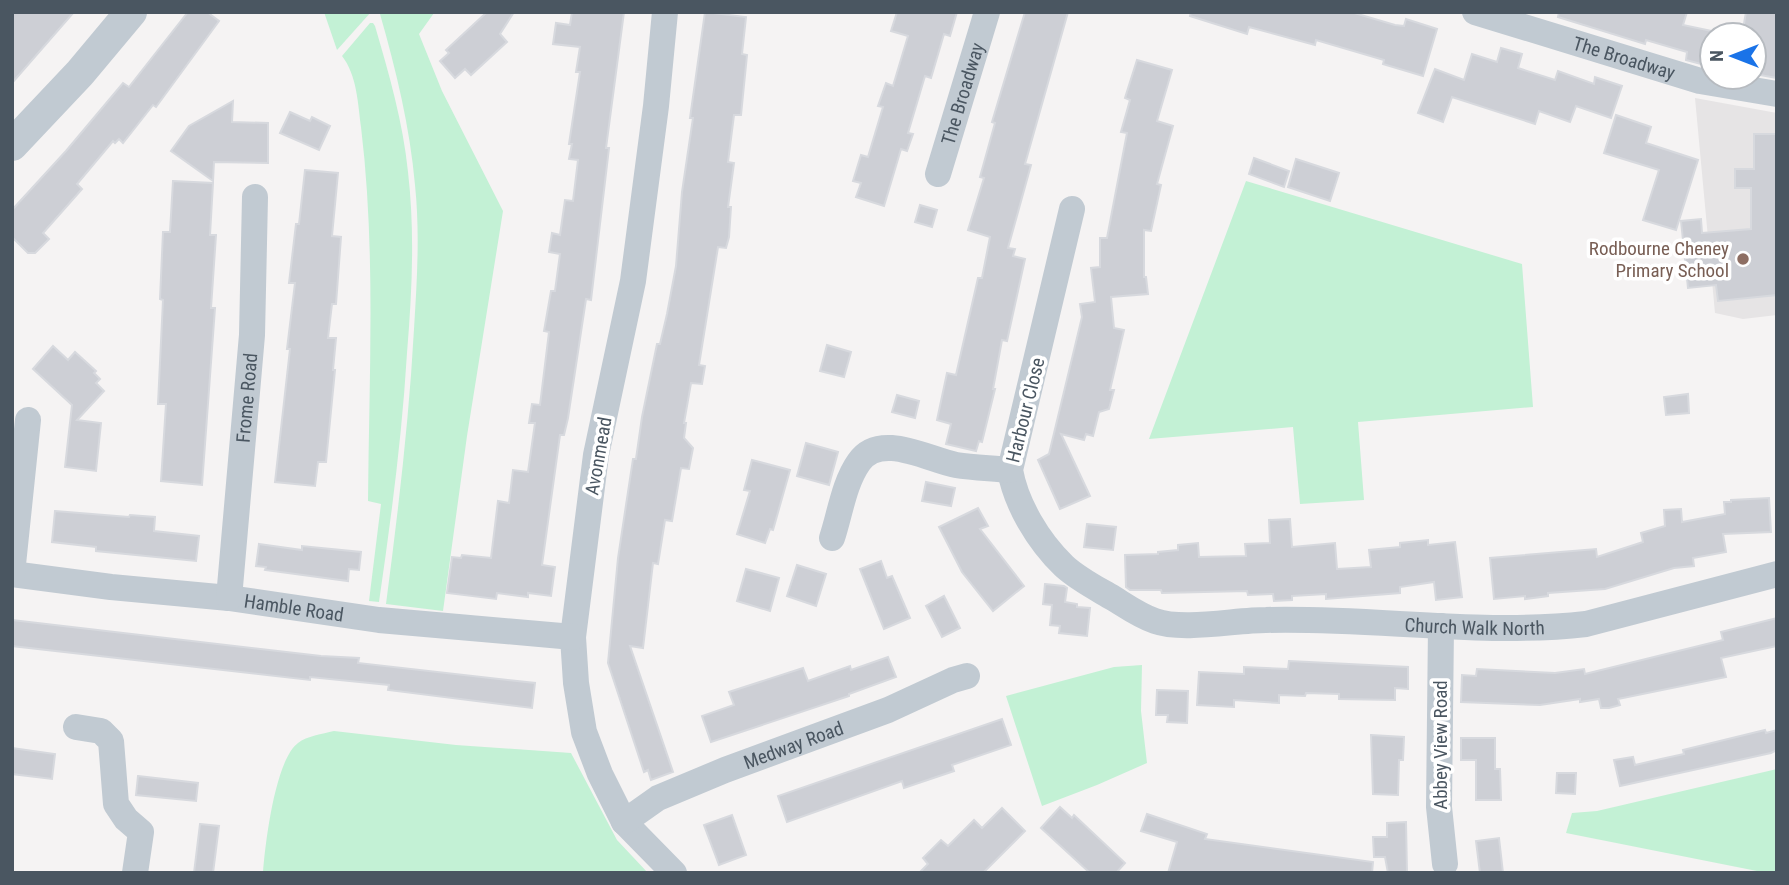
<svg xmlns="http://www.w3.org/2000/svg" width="1789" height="885" font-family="'Roboto Condensed',sans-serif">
<rect width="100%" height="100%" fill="#f5f3f3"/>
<polygon fill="#e6e4e5" points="1695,98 1777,113 1777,315 1743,319 1715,313"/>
<g fill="#c3f1d5">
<polygon points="324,12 371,12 337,50"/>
<path d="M383 12 434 13 419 34 442 91 503 211 467 436 443 611 386 604C398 512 409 421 414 329 417 281 420 233 415 185 410 127 396 70 380 14Z"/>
<path d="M370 23H373L375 26C389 74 403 122 408 172 415 232 412 293 407 353 402 437 391 519 379 602L369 601 381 504 368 501C369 377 376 250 361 127 358 104 357 75 342 56Z"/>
<polygon points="1246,181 1522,264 1533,407 1358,422 1364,500 1300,504 1293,427 1149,439"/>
<polygon points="1142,665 1141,711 1147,763 1097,785 1042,806 1006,696 1114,667"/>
<path d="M334 731 456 745 571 753 617 840 648 873H263C265 845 275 760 298 743 307 736 322 734 334 731Z"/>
<polygon points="1777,769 1777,873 1767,873 1566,833 1572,813 1597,811"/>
</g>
<g fill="#cdcfd5" stroke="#d7d9de" stroke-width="2">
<polygon points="12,12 74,12 12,83"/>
<polygon points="188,12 207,12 219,21 156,107 153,105 123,143 119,139 115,143 113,141 77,184 82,189 43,233 49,239 35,253 28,253 12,237 12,210 66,151 123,83 129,87"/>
<polygon points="487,12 514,12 500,34 507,42 471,75 465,69 455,78 440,61 449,53 446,50"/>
<polygon points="572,12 624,12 606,148 609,148 591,300 586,299 568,418 564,435 560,435 542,565 555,567 551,596 528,593 528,597 497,593 496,599 447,593 452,557 461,558 462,555 491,558 498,501 509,503 513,470 528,472 535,423 529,423 532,404 540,405 549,332 544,331 551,291 555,291 560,254 549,252 552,233 560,235 565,200 573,201 578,160 569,159 572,144 569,144 580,72 576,72 580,47 553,44 556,23 570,25"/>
<polygon points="705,12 746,17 742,54 747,55 741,115 734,115 728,162 734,163 728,207 731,207 729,237 726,248 718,247 699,365 705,366 702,384 691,383 684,423 686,423 684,438 693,448 689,469 681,468 672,521 665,520 658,564 653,563 643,648 630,646 673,772 651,780 648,770 644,772 608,663 618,558 633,459 636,459 642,417 657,344 660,344 667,314 676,266 682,192 693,118 690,118"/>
<polygon points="897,12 957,12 950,36 944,34 931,78 925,76 908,133 913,134 907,151 901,149 884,206 856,197 861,183 853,181 861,155 868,157 883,107 878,106 886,83 893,86 908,36 891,31"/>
<polygon points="1025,12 1068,12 1025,164 1031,165 1008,248 1015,249 1013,256 1025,259 1007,341 1002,340 993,389 995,389 982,442 979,441 976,451 946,444 951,424 937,420 947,373 956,375 978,278 982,278 990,237 968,230 984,178 980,177 995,123 992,122"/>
<polygon points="1191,12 1351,12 1395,25 1404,26 1406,19 1437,29 1423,76 1383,64 1384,60 1316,40 1315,45 1249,27 1247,34 1190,16"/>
<polygon points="1559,12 1687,12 1683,25 1712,31 1712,67 1686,60 1687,52 1646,40 1645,44 1558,17"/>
<polygon points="1746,12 1777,12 1777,78 1754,74 1754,35 1742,35"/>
<polygon points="1501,48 1522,54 1518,68 1555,80 1558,71 1594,84 1595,77 1622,86 1611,118 1576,106 1570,122 1539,111 1535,124 1452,97 1443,122 1418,113 1435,69 1464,80 1472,54 1497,62"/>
<polygon points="1137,60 1172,70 1157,121 1173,126 1157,184 1161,185 1151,231 1144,230 1144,277 1146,277 1148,294 1111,297 1114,328 1124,330 1110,390 1114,390 1109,409 1099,412 1093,436 1086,434 1084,440 1061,434 1090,496 1060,509 1038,460 1049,454 1082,317 1080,304 1095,302 1091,268 1100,267 1100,238 1107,238 1127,133 1121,132 1130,100 1125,98"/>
<polygon points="233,101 232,122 268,123 268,163 214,162 213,181 171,151 189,126"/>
<polygon points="290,112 310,121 312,117 330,126 319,150 280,133"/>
<polygon points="1616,115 1651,127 1646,143 1698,160 1676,230 1643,220 1659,170 1604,153"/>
<polygon points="1754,134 1777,134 1777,295 1718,301 1716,285 1688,288 1681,221 1701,219 1702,233 1751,229 1751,188 1735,188 1735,169 1754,169"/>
<polygon points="1254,158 1289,171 1284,187 1249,174"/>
<polygon points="1296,159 1339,173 1330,201 1288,187"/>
<polygon points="305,170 338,173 332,236 341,237 336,304 332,304 328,338 336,338 333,370 335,370 326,462 318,462 315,486 275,482 290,349 287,349 295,283 289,283 296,224 299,224"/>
<polygon points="173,181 213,183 210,235 216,235 211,308 215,308 202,485 161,481 166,404 158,404 163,300 160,299 163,232 170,232"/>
<polygon points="920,205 937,210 932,227 915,222"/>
<polygon points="827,345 851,352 844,377 820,371"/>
<polygon points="53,346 68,360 75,352 96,371 94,373 100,379 96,383 104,391 77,420 101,423 96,471 65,467 72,405 33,369"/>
<polygon points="1688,394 1689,413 1666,415 1664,397"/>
<polygon points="897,395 919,401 915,418 892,412"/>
<polygon points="806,443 838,452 829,485 797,476"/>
<polygon points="752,460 790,470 773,530 770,529 765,543 737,534 750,491 744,490"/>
<polygon points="926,482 955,488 951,506 922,501"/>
<polygon points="1769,498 1771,532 1723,534 1726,552 1693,558 1694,566 1674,568 1605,589 1548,593 1548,596 1525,599 1525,596 1494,599 1490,558 1596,549 1597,557 1643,542 1641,533 1665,526 1664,510 1681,509 1682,522 1725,514 1724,502 1731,502 1731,500"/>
<polygon points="978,508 988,526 980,529 1024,586 993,611 962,572 939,527"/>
<polygon points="55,511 129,517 130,515 155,517 154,531 199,536 196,561 96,551 96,547 52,542"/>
<polygon points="1290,519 1292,547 1335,543 1337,569 1371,567 1369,550 1400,547 1400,543 1428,540 1428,545 1455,542 1462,597 1436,600 1434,582 1400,587 1400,593 1326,599 1326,594 1292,596 1292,600 1274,601 1273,594 1248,595 1247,591 1162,593 1161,590 1130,590 1126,587 1125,555 1158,554 1158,552 1178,550 1178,545 1198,543 1199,557 1246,556 1245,544 1270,543 1269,520"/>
<polygon points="1087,524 1116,527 1113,550 1084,547"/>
<polygon points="259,544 302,550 302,546 361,552 359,570 349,569 348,581 265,570 266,567 256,566"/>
<polygon points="881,561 887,578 892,576 910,618 884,629 860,569"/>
<polygon points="797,565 826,574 816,606 787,596"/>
<polygon points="746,569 779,578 770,611 737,601"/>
<polygon points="1045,584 1064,586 1067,588 1065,602 1077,604 1077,607 1090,608 1087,636 1059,633 1060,626 1050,625 1052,605 1043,604"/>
<polygon points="944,596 960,628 942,637 926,606"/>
<polygon points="1777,618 1777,646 1721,658 1726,677 1618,699 1620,705 1609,708 1601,708 1599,699 1580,702 1580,699 1540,705 1461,702 1462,675 1476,676 1477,669 1555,673 1584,669 1585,674 1723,640 1721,632"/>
<polygon points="12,620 321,656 359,658 358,663 535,683 532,708 388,690 389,685 310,677 310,680 12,646"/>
<polygon points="888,657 896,677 849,694 849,696 711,742 702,716 734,705 729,692 803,668 808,681 850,666 851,670"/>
<polygon points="1289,661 1408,667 1408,689 1395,688 1395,700 1339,699 1339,694 1306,693 1305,696 1279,695 1279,703 1234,700 1234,707 1197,705 1199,672 1244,674 1244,667 1288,669"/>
<polygon points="1157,690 1188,691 1187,723 1167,722 1168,715 1156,715"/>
<polygon points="1002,719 1011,745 952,765 954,771 904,788 902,781 787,822 778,796"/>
<polygon points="1765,730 1766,733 1777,730 1777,750 1771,753 1620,786 1614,760 1633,757 1635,765 1661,759 1684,754 1683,750"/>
<polygon points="1371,735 1404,737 1403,760 1399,760 1398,795 1373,794"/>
<polygon points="1461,738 1495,738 1495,769 1500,769 1501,800 1476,800 1476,760 1461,760"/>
<polygon points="12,748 55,754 52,779 12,774"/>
<polygon points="1557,773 1576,773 1575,794 1556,793"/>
<polygon points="138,776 198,783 196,801 136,795"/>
<polygon points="1060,807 1072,818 1074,815 1125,863 1116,873 1090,873 1041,828"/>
<polygon points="1002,808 1025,831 983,873 919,873 928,864 923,858 941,840 948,846 974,820 982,828"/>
<polygon points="1147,814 1207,834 1205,839 1373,862 1372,873 1168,873 1177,842 1141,831"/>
<polygon points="732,815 746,855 719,865 704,825"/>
<polygon points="1406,822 1407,873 1388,873 1385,857 1374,857 1373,837 1387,837 1387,823"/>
<polygon points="200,824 219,826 213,873 194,873"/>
<polygon points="1499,838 1503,873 1480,873 1476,841"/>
</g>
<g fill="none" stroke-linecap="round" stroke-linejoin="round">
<g stroke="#c1cad2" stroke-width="26">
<polyline points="665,12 656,106 633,281 596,455 573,637 576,683 584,732 600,774 624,822 674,873"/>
<path id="s1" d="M1475 12 1700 81 1777 94"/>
<path id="s2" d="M938 174 987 12"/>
<path id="s3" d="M1072 209 1010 470C1016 504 1038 541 1064 566 1078 579 1096 588 1113 598 1126 606 1140 616 1155 621 1183 631 1235 620 1266 620 1373 617 1480 636 1586 624L1777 574"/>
<path d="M832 538C840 514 844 483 859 462 880 431 929 460 956 465 974 468 992 468 1010 470"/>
<path id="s4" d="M12 574 111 587 229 598 379 620 573 637"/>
<polyline points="12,574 28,420"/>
<path id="s5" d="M229 598 252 335 255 197"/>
<polyline points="1441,626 1439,807 1445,864"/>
<polyline points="76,727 101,731 111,741 116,804 126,819 141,832 135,873"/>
<path id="s6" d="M624 822 658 798 725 770 888 710 953 680 967 676"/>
</g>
<polyline stroke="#c1cad2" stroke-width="32" points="12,145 80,73 131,12"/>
</g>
<circle fill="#8d6e63" stroke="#fff" stroke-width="2.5" cx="1743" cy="259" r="7"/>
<g text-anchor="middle" stroke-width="7" stroke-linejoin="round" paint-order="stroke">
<g font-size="19" fill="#4a5661" stroke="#fff">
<text dy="7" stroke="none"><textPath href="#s1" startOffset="156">The Broadway</textPath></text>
<text dy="7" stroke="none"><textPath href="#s2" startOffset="84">The Broadway</textPath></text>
<text dy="7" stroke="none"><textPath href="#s5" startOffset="201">Frome Road</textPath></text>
<text transform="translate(1025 410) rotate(-76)" y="7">Harbour Close</text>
<text transform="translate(598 456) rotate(-80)" y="7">Avonmead</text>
<text dy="7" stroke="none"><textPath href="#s4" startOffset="284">Hamble Road</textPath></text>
<text dy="7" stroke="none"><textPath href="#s3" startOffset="807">Church Walk North</textPath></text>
<text dy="7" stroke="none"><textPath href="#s6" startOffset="187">Medway Road</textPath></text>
<text transform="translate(1440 745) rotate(-90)" y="7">Abbey View Road</text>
</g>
<g font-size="19" fill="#785e54" stroke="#fff" text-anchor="end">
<text x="1729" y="255">Rodbourne Cheney<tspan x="1729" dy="22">Primary School</tspan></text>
</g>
</g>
<rect width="1789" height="885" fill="none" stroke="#4a5661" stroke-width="28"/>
<g transform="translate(1733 56) rotate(270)"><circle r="33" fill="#ffffff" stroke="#b7bbc0" stroke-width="2"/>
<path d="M0-5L12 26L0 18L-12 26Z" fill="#1a73e8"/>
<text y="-10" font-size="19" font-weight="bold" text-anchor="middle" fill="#4a5661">N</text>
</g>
</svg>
